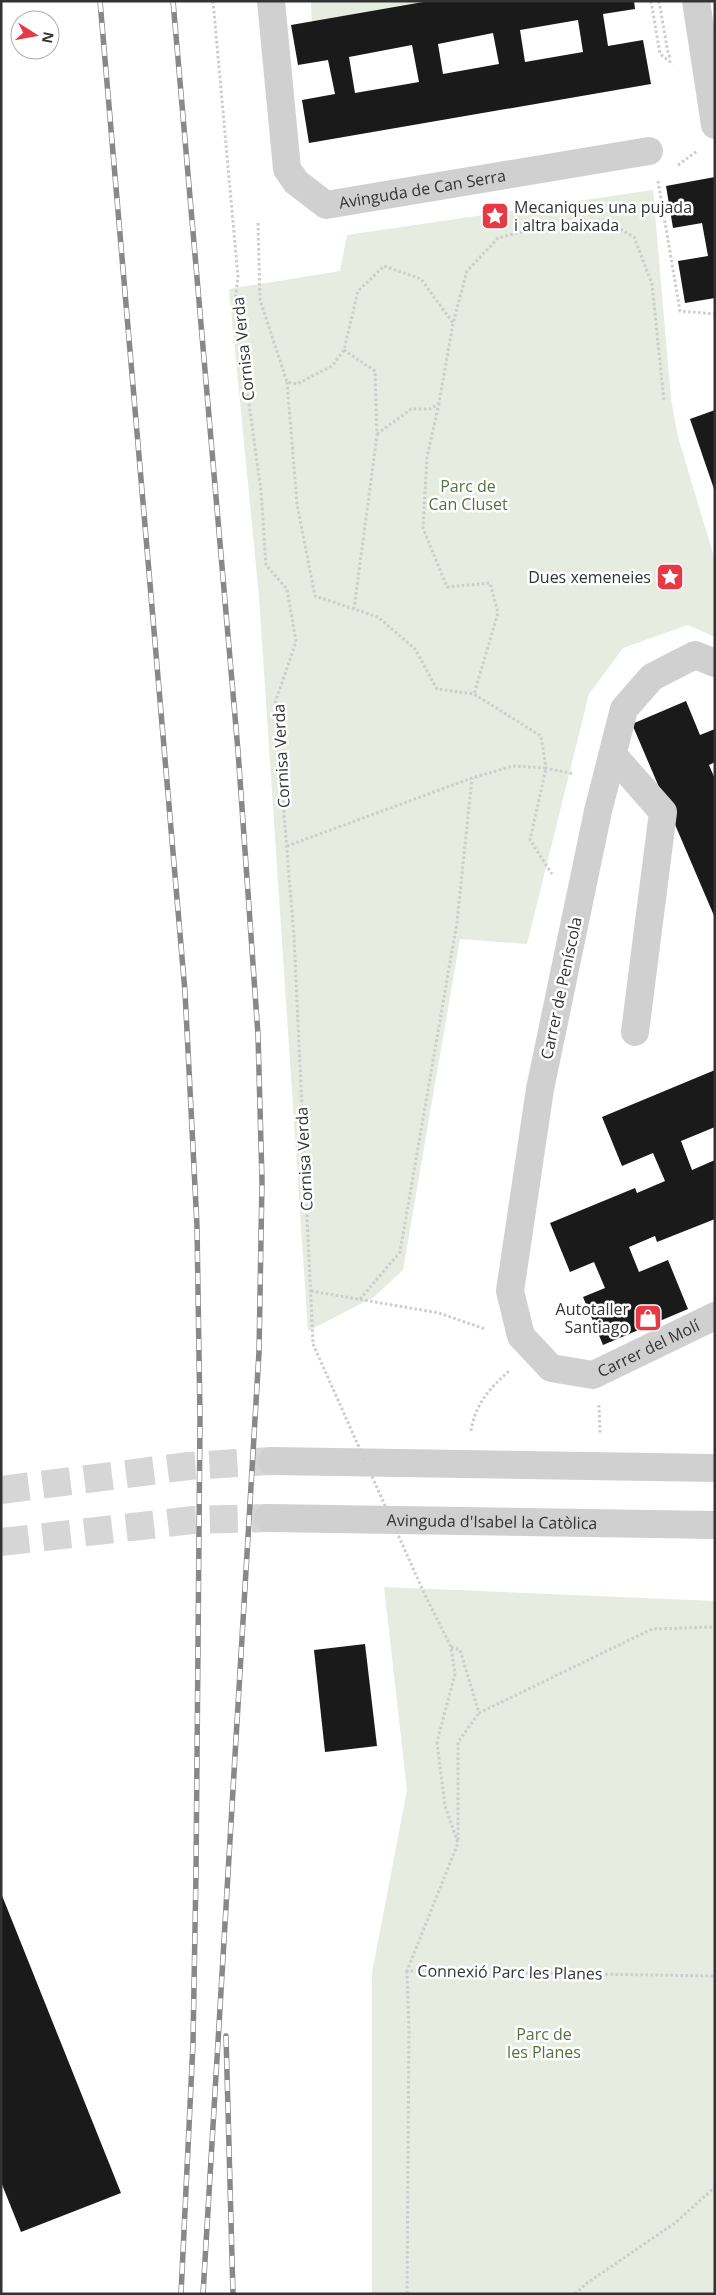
<svg xmlns="http://www.w3.org/2000/svg" width="716" height="2295" font-family="'Open Sans',sans-serif">
<rect width="100%" height="100%" fill="#fff"/>
<g fill="#e6ecdf">
<polygon points="311,1 447,1 312,25"/>
<polygon points="653,190 671,399 678,437 715,560 715,637 688,625 623,648 589,694 527,944 460,939 403,1270 374,1297 308,1331 259,596 229,289 340,271 347,235"/>
<polygon points="384,1587 715,1601 715,2294 372,2294 372,1973 407,1790"/>
</g>
<g fill="#1a1a1a" fill-rule="evenodd">
<path d="M429 1H634L635 9 603 14 608 46 643 40 651 84 309 143 302 100 335 94 328 60 298 65 291 25ZM578 20 583 52 525 62 520 30ZM493 33 499 64 443 74 438 44ZM412 45 419 82 355 93 349 57Z"/>
<polygon points="715,177 715,298 685,303 678,261 708,256 702,223 673,228 666,186"/>
<polygon points="715,410 715,488 714,489 690,419"/>
<polygon points="686,701 700,735 715,729 715,762 709,765 715,779 715,918 632,724"/>
<polygon points="715,1070 715,1127 681,1141 692,1170 715,1160 715,1219 657,1242 655,1236 629,1247 639,1272 668,1260 688,1309 603,1345 583,1297 605,1288 594,1262 570,1272 550,1223 635,1188 637,1193 665,1181 653,1153 622,1166 602,1117"/>
<polygon points="365,1644 377,1746 325,1752 314,1650"/>
<polygon points="1,1893 121,2193 21,2232 1,2182"/>
</g>
<g fill="none" stroke-linecap="round" stroke-linejoin="round">
<g stroke="#d6d6d6" stroke-width="28" stroke-dasharray="28 14" stroke-linecap="butt">
<polyline points="1,1490 189,1466 272,1461"/>
<polyline points="1,1542 193,1520 268,1518"/>
</g>
<g stroke="#cdcdcd" stroke-width="3" stroke-dasharray="2.5 2.5" stroke-linecap="butt">
<polyline points="213,1 238,277 235,301 261,491 266,565 287,589 296,642 275,703 294,937 313,1344"/>
<polyline points="651,1 660,54 673,64"/>
<polyline points="659,1 668,53 671,59"/>
<polyline points="678,165 697,151"/>
<polyline points="658,181 680,311 715,314"/>
<polyline points="258,223 260,300 287,382 297,384 332,366 344,350 358,291 384,266 421,279 453,323 467,271 498,238 537,228 559,231 604,220 634,237 652,284 664,401"/>
<polyline points="344,350 375,371 377,435 354,609"/>
<polyline points="287,382 297,504 315,596 378,617 415,649 437,689 474,694 541,736 546,768 574,774"/>
<polyline points="439,403 427,457 423,528 447,587 490,583 498,613 474,694"/>
<polyline points="377,434 411,409 430,409 439,403 453,323"/>
<polyline points="287,846 472,778 513,766 546,768 530,840 552,874"/>
<polyline points="311,1291 439,1313 485,1329"/>
<polyline points="360,1299 400,1252 457,922 472,778"/>
<polyline points="599,1405 600,1433"/>
<path d="M471 1431C475 1404 490 1388 510 1370"/>
<polyline points="451,1647 460,1650 479,1713 652,1629 715,1627"/>
<polyline points="437,1742 445,1806 458,1843 407,1971 715,1976"/>
<polyline points="458,1840 458,1742 479,1713"/>
<polyline points="407,1971 409,2029 407,2294"/>
<polyline points="575,2294 587,2283 675,2223 715,2187"/>
</g>
<g stroke="#d0d0d0" stroke-width="28">
<path id="s1" d="M271 1 287 169 296 182 326 205 649 151"/>
<polyline points="696,1 715,125"/>
<path id="s2" d="M715 663 695 655 652 677 624 709 598 811 540 1089 510 1291 521 1336 551 1368 593 1375 715 1316"/>
<polyline points="613,755 663,812 635,1032"/>
<polyline points="272,1461 715,1468"/>
<path id="s3" d="M268 1518 715 1525"/>
</g>
<g stroke="#888" stroke-width="5.5">
<g id="rail">
<polyline points="100,1 185,992 197,1226 200,1420 196,1872 193,2043 181,2294"/>
<polyline points="173,1 238,751 258,1035 262,1181 259,1352 203,2294"/>
<polyline points="226,2036 233,2294"/>
</g>
</g>
<use href="#rail" stroke="#fff" stroke-width="4" stroke-dasharray="11" stroke-linecap="butt"/>
<polyline stroke="#cdcdcd" stroke-width="3" stroke-dasharray="2.5 2.5" stroke-linecap="butt" points="313,1344 424,1593 451,1647 455,1674 437,1742"/>
</g>
<defs>
<g id="sight-square" transform="scale(1.4375)"><rect x="-9" y="-9" width="18" height="18" rx="4" fill="#e63946" stroke="#fff"/><path d="M0-6L1.8-2.2L6-1.7L2.9 1.2L3.7 5.4L0 3.3L-3.7 5.4L-2.9 1.2L-6-1.7L-1.8-2.2Z" fill="#fff"/></g>
<g id="shop-square" transform="scale(1.4375)"><rect x="-9" y="-9" width="18" height="18" rx="4" fill="#e63946" stroke="#fff"/><path d="M-5-2.5h2.3a2.7 3.5 0 0 1 5.4 0H5L5.5 6h-11ZM-1.5-2.5h3a1.5 2.3 0 0 0-3 0Z" fill="#fff"/></g>
</defs>
<g fill-rule="evenodd">
<use href="#sight-square" x="495" y="216"/>
<use href="#sight-square" x="670" y="577"/>
<use href="#shop-square" x="648" y="1318"/>
</g>
<g text-anchor="middle" stroke-width="5" stroke-linejoin="round" paint-order="stroke">
<g font-size="16" fill="#333" stroke="#fff">
<text dy="6" stroke="none"><textPath href="#s1" startOffset="320">Avinguda de Can Serra</textPath></text>
<text transform="translate(243 349) rotate(-96)" y="6">Cornisa Verda</text>
<text transform="translate(281 756) rotate(-93)" y="6">Cornisa Verda</text>
<text transform="translate(561 988) rotate(-78)" y="6">Carrer de Peníscola</text>
<text transform="translate(304 1159) rotate(-93)" y="6">Cornisa Verda</text>
<text dy="6" stroke="none"><textPath href="#s2" startOffset="900">Carrer del Molí</textPath></text>
<text dy="6" stroke="none"><textPath href="#s3" startOffset="224">Avinguda d'Isabel la Catòlica</textPath></text>
<text transform="translate(510 1972) rotate(1)" y="6">Connexió Parc les Planes</text>
</g>
<g font-size="16" fill="#333" stroke="#fff" text-anchor="end">
<text x="514" y="213" text-anchor="start">Mecaniques una pujada<tspan x="514" dy="18">i altra baixada</tspan></text>
<text x="651" y="583">Dues xemeneies</text>
<text x="629" y="1315">Autotaller<tspan x="629" dy="18">Santiago</tspan></text>
</g>
<g font-size="16" fill="#56703f" stroke="#fff">
<text x="468" y="492">Parc de<tspan x="468" dy="18">Can Cluset</tspan></text>
<text x="544" y="2040">Parc de<tspan x="544" dy="18">les Planes</tspan></text>
</g>
</g>
<rect width="716" height="2295" fill="none" stroke="#333333" stroke-width="5"/>
<g transform="translate(35 35) rotate(101)"><circle r="24" fill="#ffffff" stroke="#adadad"/>
<path d="M0-4L9 19L0 12L-9 19Z" fill="#e63946"/>
<text y="-8" font-size="14" font-weight="bold" text-anchor="middle" fill="#333333">N</text>
</g>
</svg>
